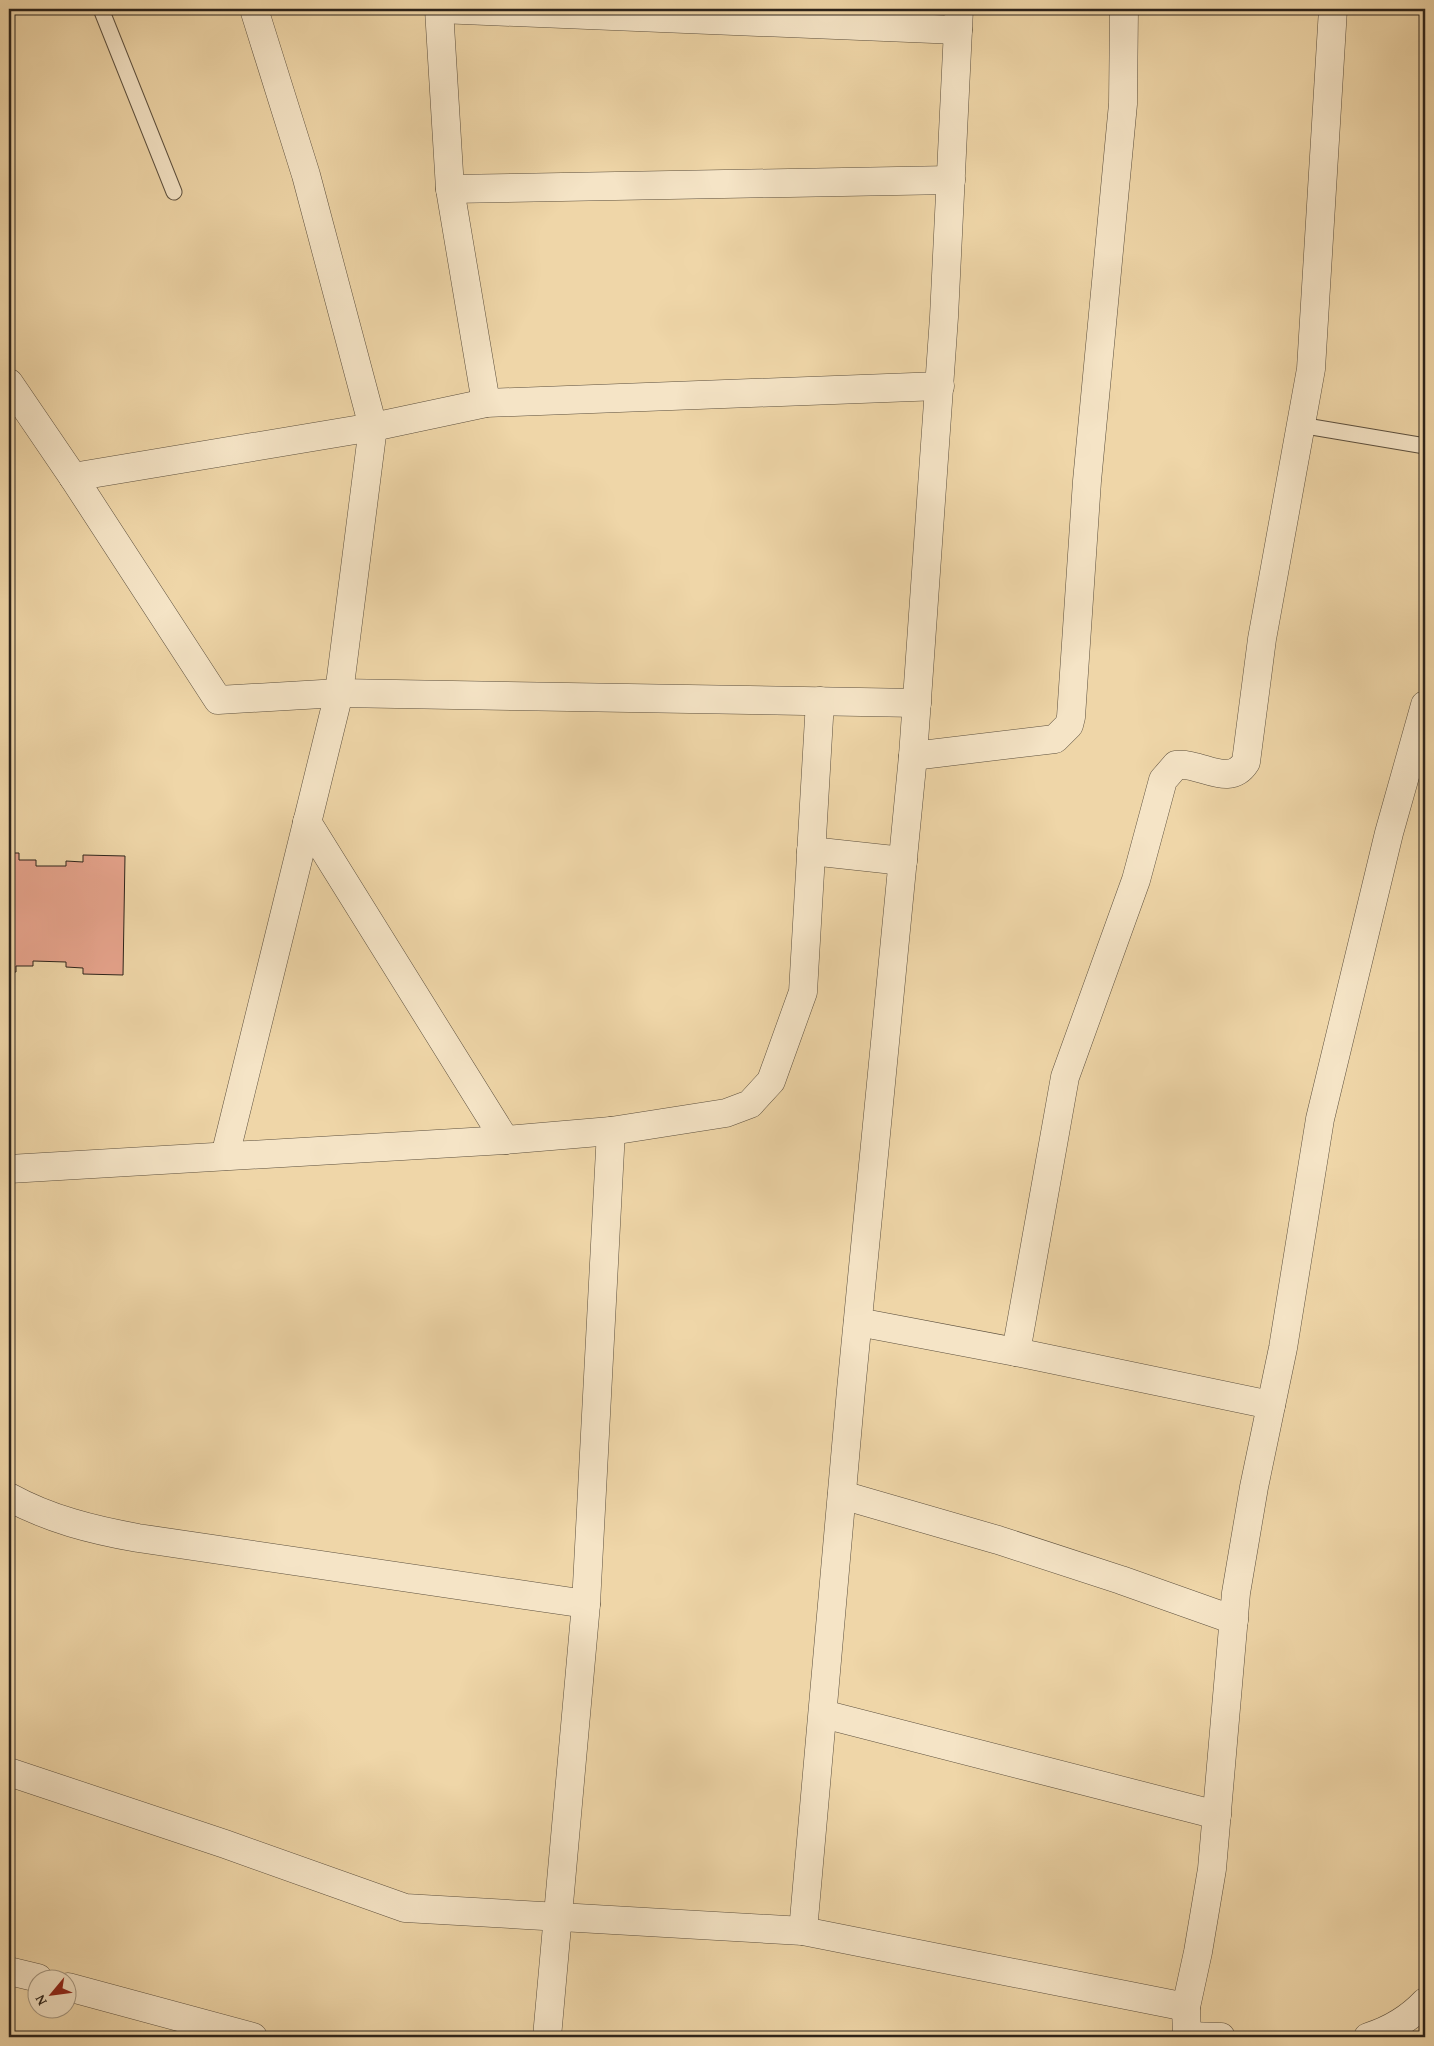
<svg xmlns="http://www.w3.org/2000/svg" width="1434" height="2046" font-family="'Gentium Book Plus',serif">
<rect width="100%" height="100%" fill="#efd6a8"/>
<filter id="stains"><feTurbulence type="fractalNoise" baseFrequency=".004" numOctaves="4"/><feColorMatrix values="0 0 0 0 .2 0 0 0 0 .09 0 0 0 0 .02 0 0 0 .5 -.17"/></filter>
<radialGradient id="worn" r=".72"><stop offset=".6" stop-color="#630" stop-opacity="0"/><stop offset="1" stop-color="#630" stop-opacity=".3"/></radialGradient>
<polygon fill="#e6a38c" stroke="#2c231a" points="9,853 19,853 19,860 36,860 36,866 66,866 66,861 83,862 83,855 125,856 123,975 83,974 83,968 66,967 66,962 33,961 33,966 16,966 16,972 9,972"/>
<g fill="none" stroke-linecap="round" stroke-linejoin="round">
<g stroke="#5d503e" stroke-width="17">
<g id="lane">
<polyline points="101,9 174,192"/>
<polyline points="1300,425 1425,446"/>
</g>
</g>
<g stroke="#5d503e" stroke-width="29">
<g id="street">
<polyline points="439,9 958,30"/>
<polyline points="439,9 450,189 486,403"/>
<polyline points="450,189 951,180"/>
<polyline points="9,383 73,477 218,700 339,693 917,703"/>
<polyline points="73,477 373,427 486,403 940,386"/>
<polyline points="913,756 1055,739 1069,725 1071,717 1087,481 1123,104 1124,9"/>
<polyline points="307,822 505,1140"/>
<polyline points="811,851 903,861"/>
<polyline points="225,1156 339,693 373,427 306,175 254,9"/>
<polyline points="9,1169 505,1140 611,1131 726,1113 750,1104 771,1081 803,992 820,701"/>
<polyline points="858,1322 1016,1352 1271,1405"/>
<path d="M1016 1352 1065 1077 1136 880 1163 780 1176 765C1202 762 1229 789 1246 762L1262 639 1311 369 1333 9"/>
<polyline points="842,1495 998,1540 1121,1580 1234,1620"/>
<path d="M9 1497C49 1519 93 1530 138 1538L586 1604"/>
<polyline points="823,1714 1217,1815"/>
<polyline points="9,1772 225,1844 405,1908 803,1931 1186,2007"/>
<polyline points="803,1931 851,1390 913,756 944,317 959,9"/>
<polyline points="9,1971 38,1978"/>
<polyline points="68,1987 253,2037"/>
<polyline points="1187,2036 1221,2037"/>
<polyline points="547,2037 586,1604 611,1131"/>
<polyline points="1187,2037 1186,2007 1198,1952 1212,1869 1236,1593 1254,1487 1283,1348 1320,1119 1389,833 1425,705"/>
<path d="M1368 2037C1390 2030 1409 2019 1425 2002"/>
</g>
</g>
<use href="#lane" stroke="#f5e4c6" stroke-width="15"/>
<use href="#street" stroke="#f5e4c6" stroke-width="28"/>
</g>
<rect width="1434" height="2046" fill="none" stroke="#efd6a8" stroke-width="30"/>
<rect x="10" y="10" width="1414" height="2026" fill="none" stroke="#2c231a" stroke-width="2.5"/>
<rect x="15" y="15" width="1404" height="2016" fill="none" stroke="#2c231a"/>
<g transform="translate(52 1994) rotate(241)"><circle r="24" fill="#f5e4c6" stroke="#a59781"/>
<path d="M0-4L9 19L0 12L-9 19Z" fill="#8f2418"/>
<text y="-8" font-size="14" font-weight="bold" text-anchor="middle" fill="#2c231a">N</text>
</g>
<rect width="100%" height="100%" filter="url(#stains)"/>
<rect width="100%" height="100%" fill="url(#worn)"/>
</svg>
